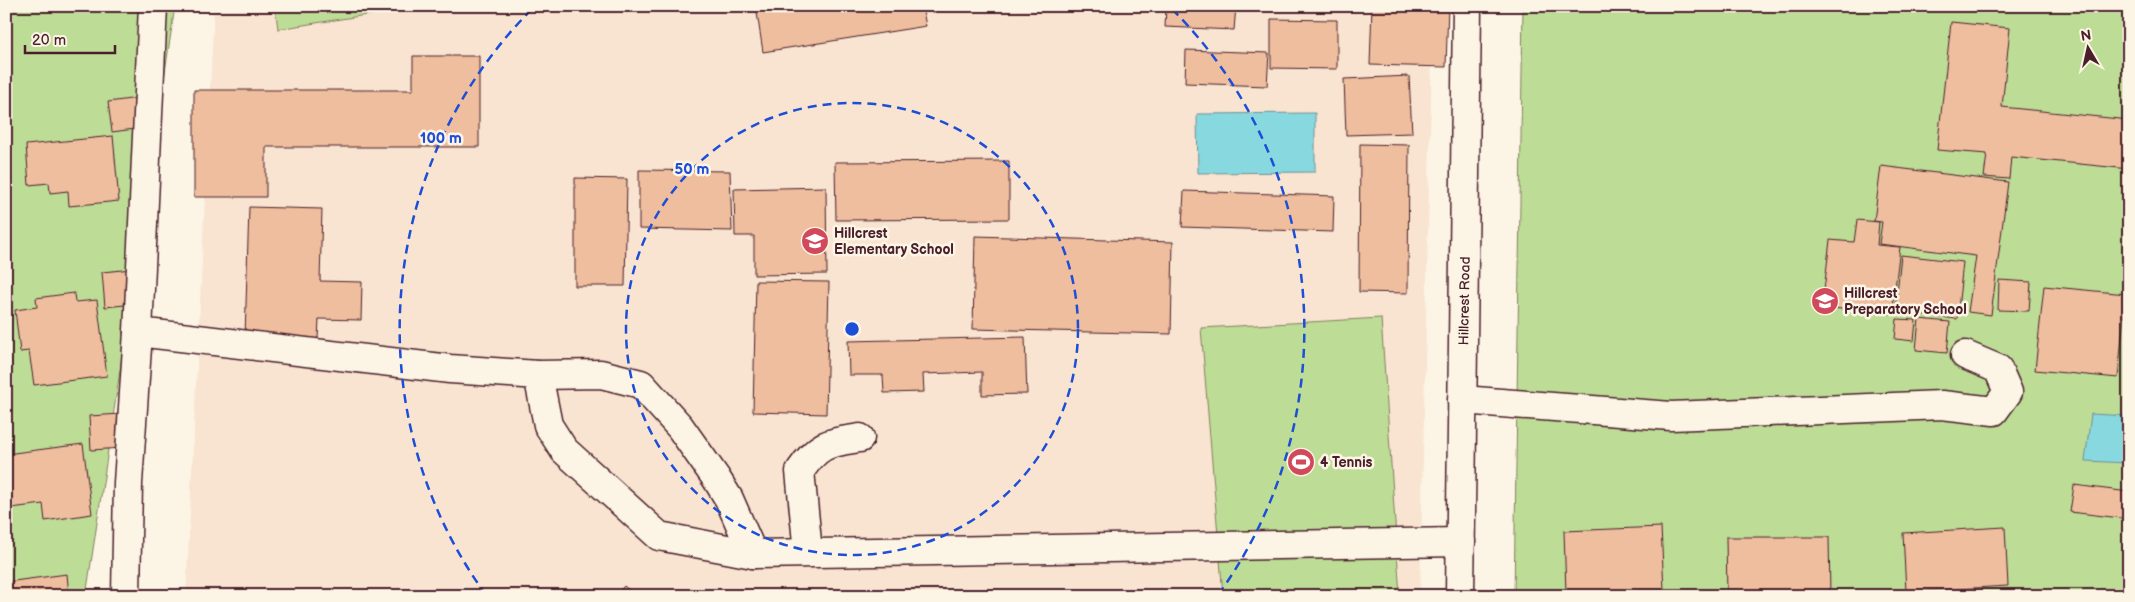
<svg xmlns="http://www.w3.org/2000/svg" width="2135" height="602" font-family="'Balsamiq Sans',sans-serif">
<rect width="100%" height="100%" fill="#fcf5e5"/>
<filter id="ink" filterUnits="userSpaceOnUse"><feTurbulence type="fractalNoise" baseFrequency=".02" numOctaves="2"/><feDisplacementMap in="SourceGraphic" scale="10" xChannelSelector="R" yChannelSelector="G"/><feConvolveMatrix kernelMatrix="1 2 1 2 8 2 1 2 1" color-interpolation-filters="sRGB"/></filter>
<g filter="url(#ink)">
<polygon fill="#f8e4d0" points="214,6 1433,6 1420,596 186,596"/>
<g fill="#bddd96" stroke="#847e60">
<polygon points="6,6 175,6 86,596 6,596"/>
<polygon points="275,6 423,6 278,29"/>
<polygon points="1523,6 2129,6 2129,596 1514,596"/>
<polygon points="1381,318 1400,596 1223,596 1201,328"/>
</g>
<g fill="#88d9df" stroke="#6f8f97">
<polygon points="1315,113 1315,172 1198,173 1197,114"/>
<polygon points="2091,414 2129,416 2129,463 2085,461"/>
</g>
<g fill="#eebe9e" stroke="#4a1f2b">
<polygon points="756,6 922,6 926,26 763,52"/>
<polygon points="1166,6 1236,6 1234,30 1165,27"/>
<polygon points="1372,6 1448,6 1446,67 1370,65"/>
<polygon points="1271,19 1337,20 1337,69 1271,68"/>
<polygon points="1951,22 2010,28 2002,107 2129,120 2129,169 2011,157 2009,179 1984,177 1987,154 1937,150"/>
<polygon points="1186,50 1269,53 1267,86 1185,83"/>
<polygon points="413,56 479,56 479,147 266,147 266,197 194,197 194,90 413,90"/>
<polygon points="1409,76 1412,133 1346,135 1344,79"/>
<polygon points="138,98 142,128 112,132 108,102"/>
<polygon points="113,136 119,201 69,206 68,191 50,193 49,183 29,185 26,145"/>
<polygon points="1360,144 1409,145 1408,293 1359,292"/>
<polygon points="1009,161 1009,219 836,220 835,162"/>
<polygon points="1881,166 2008,182 1991,315 1968,312 1976,256 1879,244 1882,222 1874,221"/>
<polygon points="639,170 730,171 732,231 639,229"/>
<polygon points="575,178 627,179 625,286 575,286"/>
<polygon points="826,187 827,274 754,275 754,236 735,236 734,189"/>
<polygon points="1184,191 1334,196 1333,232 1182,227"/>
<polygon points="249,207 322,209 320,281 362,282 361,320 319,319 318,339 245,337"/>
<polygon points="1857,220 1879,222 1877,245 1900,247 1892,314 1822,307 1830,240 1854,242"/>
<polygon points="975,236 1173,242 1171,334 973,329"/>
<polygon points="1901,255 1963,262 1957,319 1895,312"/>
<polygon points="132,269 135,304 105,307 102,272"/>
<polygon points="1999,280 2031,282 2029,311 1998,310"/>
<polygon points="756,281 829,282 826,414 753,412"/>
<polygon points="2044,286 2126,294 2118,378 2035,370"/>
<polygon points="74,293 75,302 97,300 107,376 34,385 29,351 20,352 15,310 37,307 36,298"/>
<polygon points="1897,319 1916,320 1914,341 1895,339"/>
<polygon points="1919,319 1950,322 1947,353 1916,350"/>
<polygon points="1025,337 1027,394 982,395 982,372 923,374 924,392 884,393 883,375 849,375 848,341"/>
<polygon points="121,414 123,448 91,450 89,416"/>
<polygon points="83,444 92,514 45,521 43,504 11,508 6,454"/>
<polygon points="2074,485 2129,492 2129,519 2070,512"/>
<polygon points="1661,527 1664,590 1566,594 1564,531"/>
<polygon points="2005,527 2008,586 1906,592 1903,533"/>
<polygon points="1726,537 1829,537 1830,594 1727,595"/>
<polygon points="67,574 69,596 6,596 6,582"/>
<polygon points="624,586 636,596 615,596"/>
</g>
<g fill="none" stroke-linecap="round" stroke-linejoin="round">
<g stroke="#4a1f2b" stroke-width="31">
<g id="minor">
<polyline points="138,332 450,369 538,375 601,374 641,384 680,427 716,478 729,499 753,554"/>
<polyline points="538,375 548,425 564,450 659,536 753,554 1461,542"/>
<polyline points="1462,400 1671,416 1942,405 1994,411 2008,392 1998,369 1965,355"/>
<path d="M808 552 800 471C819 443 828 443 860 438"/>
<polyline points="126,596 128,483 138,332 153,6"/>
<polyline points="1460,596 1467,6"/>
</g>
</g>
<use href="#minor" stroke="#fcf5e5" stroke-width="28"/>
</g>
</g>
<g fill="none" stroke="#1d4ed8" stroke-width="2.5" stroke-dasharray="9 6">
<circle cx="852" cy="329" r="226"/>
<path d="M486 595A453 453 0 0 1 532 9M1172 9A453 453 0 0 1 1218 595"/>
</g>
<defs>
<g id="school-disc" transform="scale(1.4375)"><circle r="9.5" fill="#d1495b" stroke="#fcf5e5"/><path d="M0-5L7-2L0 1L-7-2ZM-4 1L0 2.5L4 1V4Q0 6-4 4Z" fill="#fff"/></g>
<g id="stadium-disc" transform="scale(1.4375)"><circle r="9.5" fill="#d1495b" stroke="#fcf5e5"/><path d="M0-5a6.5 5 0 1 0 0 10a6.5 5 0 1 0 0-10ZM-3.5-1.8h7v3.6h-7Z" fill="#fff"/></g>
</defs>
<g fill-rule="evenodd">
<use href="#school-disc" x="815" y="241"/>
<use href="#school-disc" x="1825" y="301"/>
<use href="#stadium-disc" x="1301" y="462"/>
</g>
<g text-anchor="middle" stroke-width="5" stroke-linejoin="round" paint-order="stroke">
<g font-size="14" font-weight="bold" fill="#4a1f2b" stroke="#fcf5e5" text-anchor="start">
<text x="834" y="238">Hillcrest<tspan x="834" dy="16">Elementary School</tspan></text>
<text x="1844" y="298">Hillcrest<tspan x="1844" dy="16">Preparatory School</tspan></text>
<text x="1320" y="467">4 Tennis</text>
</g>
<g font-size="14" fill="#4a1f2b" stroke="#fcf5e5">
<text transform="translate(1464 301) rotate(-89)" y="5">Hillcrest Road</text>
</g>
</g>
<circle cx="852" cy="329" r="8" fill="#1d4ed8" stroke="#fcf5e5" stroke-width="2.5"/>
<g font-size="15" text-anchor="middle" font-weight="bold" fill="#1d4ed8" stroke="#fcf5e5" stroke-width="5" stroke-linejoin="round" paint-order="stroke">
<text x="441" y="143">100 m</text>
<text x="692" y="174">50 m</text>
</g>
<rect width="2135" height="602" fill="none" stroke="#fcf5e5" stroke-width="25"/>
<rect x="12" y="12" width="2110" height="577" fill="none" stroke="#4a1f2b" stroke-width="2" filter="url(#ink)"/>
<g transform="translate(2088 48) rotate(351)" stroke="#fcf5e5" stroke-width="4" paint-order="stroke">
<path d="M0-4L9 19L0 12L-9 19Z" fill="#4a1f2b"/>
<text y="-8" font-size="14" font-weight="bold" text-anchor="middle" fill="#4a1f2b">N</text>
</g>
<path d="M25 45v8h90v-8" fill="none" stroke="#4a1f2b" stroke-width="2.5"/>
<text x="32" y="45" font-size="15" fill="#4a1f2b" stroke="#fcf5e5" stroke-width="4" paint-order="stroke">20 m</text>
</svg>
